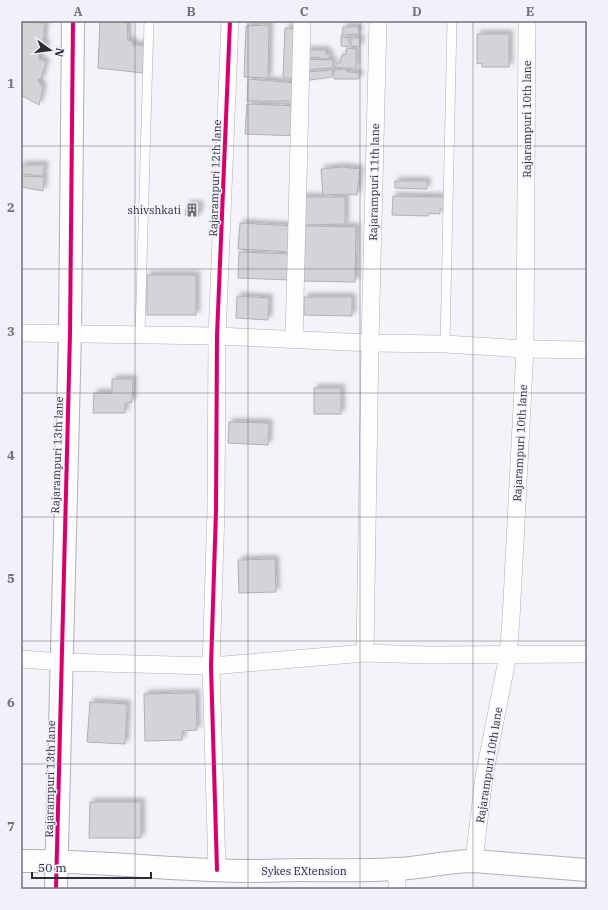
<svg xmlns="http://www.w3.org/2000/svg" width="608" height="910" font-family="'IBM Plex Serif',serif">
<defs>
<filter id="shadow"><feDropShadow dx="3.5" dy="-3.5" stdDeviation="2" flood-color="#0004"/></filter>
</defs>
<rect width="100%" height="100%" fill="#f3f3f9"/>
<g fill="#d4d3d8" stroke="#b2b0b5" filter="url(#shadow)">
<polygon points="100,21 127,21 128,41 132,41 132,45 146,45 143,73 98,68"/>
<polygon points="21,22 45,23 43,43 46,44 44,52 39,54 39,59 46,62 41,79 38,80 43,88 39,105 21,95"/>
<polygon points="269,25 268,78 244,77 246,26"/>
<polygon points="343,27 358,27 359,34 342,35"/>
<polygon points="285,28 296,29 294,79 283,77"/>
<polygon points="477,34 509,34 509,67 482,67 482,63 477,64"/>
<polygon points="341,36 349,38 349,47 341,46"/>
<polygon points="351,37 360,38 360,47 351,46"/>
<polygon points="347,48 356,49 356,69 335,67 337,63 340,63 342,55 346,54"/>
<polygon points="307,50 326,50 326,54 330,54 330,57 326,59 319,59 319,57 307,58"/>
<polygon points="305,59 333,60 332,68 306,70"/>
<polygon points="345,69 348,72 359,73 359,79 334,79 334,70"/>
<polygon points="333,70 332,77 303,81 305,72"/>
<polygon points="248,79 295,83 295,101 247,101"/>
<polygon points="247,104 299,106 297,136 245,134"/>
<polygon points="21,165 45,165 43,176 21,174"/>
<polygon points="342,167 360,169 357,195 343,194 323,195 321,169"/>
<polygon points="21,176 44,177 43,191 21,187"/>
<polygon points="395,181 427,181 427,189 395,188"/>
<polygon points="393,196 445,197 445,209 440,209 440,214 429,213 428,216 392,215"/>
<polygon points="302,197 345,197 345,224 300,225"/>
<polygon points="187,204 200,205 198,217 185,215"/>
<polygon points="240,223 294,226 293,252 238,249"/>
<polygon points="304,226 356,227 355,282 304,281"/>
<polygon points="239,252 292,254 290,280 238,278"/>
<rect x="147" y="275" width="49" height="40"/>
<polygon points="237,296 269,298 268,320 236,318"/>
<polygon points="304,297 352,297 352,316 304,315"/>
<polygon points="112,379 133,379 132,402 125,403 125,413 93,413 94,393 112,393"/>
<rect x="314" y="388" width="27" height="26"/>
<polygon points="229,422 269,423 268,445 228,443"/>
<polygon points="275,559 276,592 239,593 238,560"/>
<polygon points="196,693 197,730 182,731 182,740 145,741 144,694"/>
<polygon points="90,702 127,704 125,744 87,742"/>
<polygon points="90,802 141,802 141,838 89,838"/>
</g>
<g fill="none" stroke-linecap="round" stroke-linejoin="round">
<g stroke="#b0b0b6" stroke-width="10">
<g id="lane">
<polyline points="140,334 149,21"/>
<polyline points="445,344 452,21"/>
</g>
</g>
<g stroke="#b0b0b6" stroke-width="18">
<g id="street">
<polyline points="21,333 217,336 370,343 445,344 525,349 587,350"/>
<polyline points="294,340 302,21"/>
<polyline points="365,653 370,343 378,21"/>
<polyline points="21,659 61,662 211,666 365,653 430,655 587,654"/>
<polyline points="474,861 484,777 508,655 511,619 525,349 527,21"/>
<polyline points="397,869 397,889"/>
<polyline points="217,870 211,666 216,511 217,336 230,21"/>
</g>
</g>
<g stroke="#b0b0b6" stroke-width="24">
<g id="secondary">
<path d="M21 861C98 860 174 871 251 871 268 871 285 870 302 870 334 870 365 871 396 869 422 868 448 861 474 861L587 870"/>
<polyline points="56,889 70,334 73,21"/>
</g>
</g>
<use href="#lane" stroke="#fdfdfe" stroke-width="9"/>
<use href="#street" stroke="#fdfdfe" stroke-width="17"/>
<use href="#secondary" stroke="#fdfdfe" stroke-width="22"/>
<g stroke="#f0f1fc" stroke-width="6">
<g id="cycleway">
<polyline points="217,870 211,666 216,511 217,336 230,21"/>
<polyline points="56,889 70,334 73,21"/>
</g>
</g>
<use href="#cycleway" stroke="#d6006c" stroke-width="4"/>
</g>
<path fill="none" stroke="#727278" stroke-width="1" stroke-opacity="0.55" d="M135 21V889M248 21V889M360 21V889M473 21V889M21 146H587M21 269H587M21 393H587M21 517H587M21 641H587M21 764H587"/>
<defs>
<g id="building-bare" transform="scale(1.08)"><path d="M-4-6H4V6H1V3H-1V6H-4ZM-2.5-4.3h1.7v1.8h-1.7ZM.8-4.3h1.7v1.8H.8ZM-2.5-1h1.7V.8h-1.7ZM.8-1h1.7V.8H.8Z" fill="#727278" stroke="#f0f1fc" stroke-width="2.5" paint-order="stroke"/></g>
</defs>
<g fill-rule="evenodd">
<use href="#building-bare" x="192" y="210"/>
</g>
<g text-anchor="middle" stroke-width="3" stroke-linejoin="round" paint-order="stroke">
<g font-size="11" fill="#2c2c33" stroke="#f0f1fc">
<text transform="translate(527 119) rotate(-90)" y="4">Rajarampuri 10th lane</text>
<text transform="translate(215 178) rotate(-88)" y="4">Rajarampuri 12th lane</text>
<text transform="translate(374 182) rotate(-89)" y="4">Rajarampuri 11th lane</text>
<text transform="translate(520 443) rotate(-87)" y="4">Rajarampuri 10th lane</text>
<text transform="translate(57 455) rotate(-88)" y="4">Rajarampuri 13th lane</text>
<text transform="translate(489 765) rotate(-81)" y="4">Rajarampuri 10th lane</text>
<text transform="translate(50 779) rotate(-89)" y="4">Rajarampuri 13th lane</text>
<text x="304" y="875">Sykes EXtension</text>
</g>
<g font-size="11" fill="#2c2c33" stroke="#f0f1fc" text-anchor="end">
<text x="181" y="214">shivshkati</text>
</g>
</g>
<rect width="608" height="910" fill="none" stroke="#f0f1fc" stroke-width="44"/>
<g transform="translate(50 50) rotate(104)" stroke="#f0f1fc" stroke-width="3" paint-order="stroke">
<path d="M0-3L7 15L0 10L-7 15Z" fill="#2c2c33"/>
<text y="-6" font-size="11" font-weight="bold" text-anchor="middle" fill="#2c2c33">N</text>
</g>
<path d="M32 872v6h119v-6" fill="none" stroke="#2c2c33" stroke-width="2"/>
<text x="38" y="872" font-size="12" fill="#2c2c33" stroke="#f0f1fc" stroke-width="3" paint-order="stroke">50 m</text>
<rect x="22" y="22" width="564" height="866" fill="none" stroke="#727278" stroke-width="1.5"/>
<g font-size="13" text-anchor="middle" font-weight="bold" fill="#727278">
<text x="78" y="16">A</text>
<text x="191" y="16">B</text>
<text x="304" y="16">C</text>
<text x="417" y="16">D</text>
<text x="530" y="16">E</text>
<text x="11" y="88">1</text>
<text x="11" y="212">2</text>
<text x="11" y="336">3</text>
<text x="11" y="460">4</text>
<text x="11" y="583">5</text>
<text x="11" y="707">6</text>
<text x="11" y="831">7</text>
</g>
</svg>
